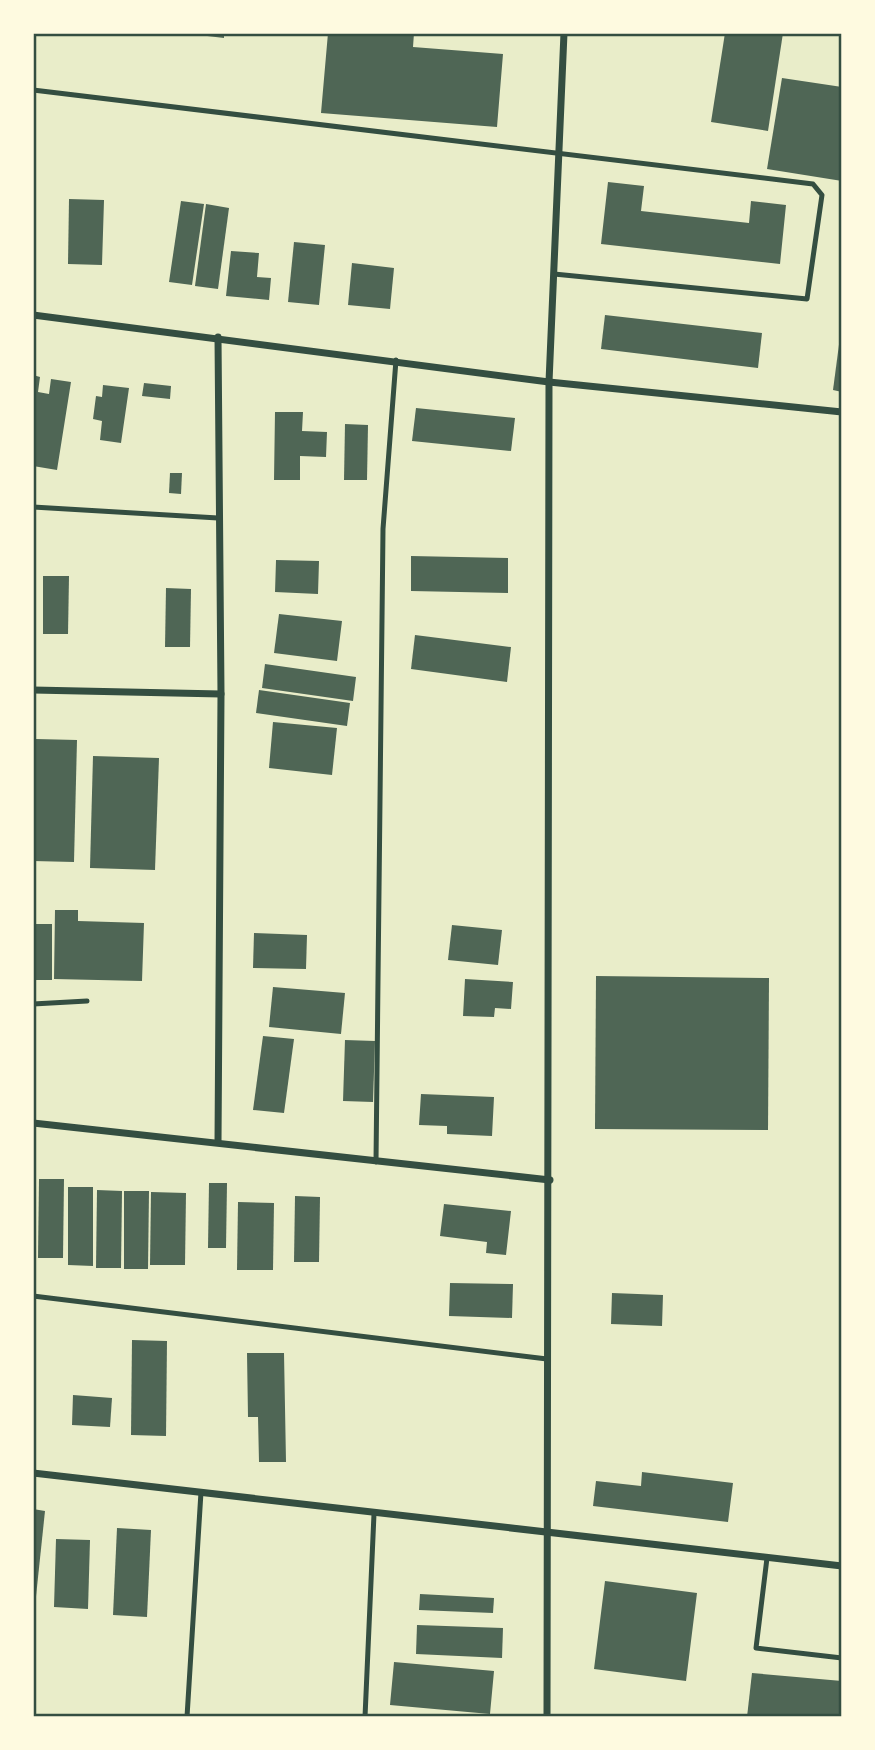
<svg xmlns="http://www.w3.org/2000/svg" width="875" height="1750" font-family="Mulish,sans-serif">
<rect width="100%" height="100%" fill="#e9edc9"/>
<g fill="#4f6655">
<polygon points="182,33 224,33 224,38"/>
<polygon points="328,33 414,33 413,47 503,54 497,127 321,113"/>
<polygon points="725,33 783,33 768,131 711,122"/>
<polygon points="782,78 842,87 842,181 767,169"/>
<polygon points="608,182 644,186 641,211 749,223 751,201 786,205 780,264 601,244"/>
<polygon points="69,199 104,200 102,265 68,264"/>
<polygon points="181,201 204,204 192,285 169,282"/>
<polygon points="206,204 229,208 218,289 195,286"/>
<polygon points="294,242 325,245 319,305 288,302"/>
<polygon points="231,251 259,253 257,277 271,278 269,300 226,296"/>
<polygon points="352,263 394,268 390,309 348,305"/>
<polygon points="605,315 762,333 758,368 601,349"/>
<polygon points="840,337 842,338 842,392 833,390"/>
<polygon points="33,375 40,377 38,392 49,394 51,379 71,382 57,470 33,466"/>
<polygon points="144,383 171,386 170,399 142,396"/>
<polygon points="103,385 129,388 121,443 100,440 102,421 93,419 96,396 102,397"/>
<polygon points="416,408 515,418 511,451 412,441"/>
<polygon points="275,412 303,412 302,431 327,432 326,457 300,456 300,480 274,480"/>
<polygon points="345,424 368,425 367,480 344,480"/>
<polygon points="170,473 182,473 181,494 169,493"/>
<polygon points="411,556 508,558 508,593 411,591"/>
<polygon points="276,560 319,561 318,594 275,592"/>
<polygon points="43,576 69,576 68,634 43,634"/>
<polygon points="166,588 191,589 190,647 165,647"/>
<polygon points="279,614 342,621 337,661 274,653"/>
<polygon points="415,635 511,647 507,682 411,669"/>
<polygon points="265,664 356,677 353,701 262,688"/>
<polygon points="259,690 350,703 347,726 256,713"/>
<polygon points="273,722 337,728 332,775 269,768"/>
<polygon points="36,739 77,740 74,862 33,861"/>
<polygon points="93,756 159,758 155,870 90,868"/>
<polygon points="55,910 78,910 78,921 144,923 142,981 54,979"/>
<rect x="33" y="924" width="19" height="56"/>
<polygon points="452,925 502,930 498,965 448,960"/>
<polygon points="254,933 307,935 306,969 253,968"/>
<polygon points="596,976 769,978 768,1130 595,1129"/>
<polygon points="465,979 513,982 511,1009 495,1008 494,1017 463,1016"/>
<polygon points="273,987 345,993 341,1034 269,1027"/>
<polygon points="263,1036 294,1039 284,1113 253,1110"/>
<polygon points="345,1040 375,1041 373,1102 343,1101"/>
<polygon points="421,1094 494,1097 492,1136 447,1134 447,1126 419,1125"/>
<polygon points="39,1179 64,1179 63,1258 38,1258"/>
<polygon points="209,1183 227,1183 226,1248 208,1248"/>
<polygon points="68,1187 93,1187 93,1266 68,1265"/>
<polygon points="97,1190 122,1191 121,1268 96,1268"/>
<polygon points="124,1191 149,1191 148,1269 124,1269"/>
<polygon points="151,1192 186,1193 185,1265 150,1265"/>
<polygon points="295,1196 320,1197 319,1262 294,1262"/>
<polygon points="238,1202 274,1203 273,1270 237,1270"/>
<polygon points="444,1204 511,1211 506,1255 486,1253 487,1242 440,1236"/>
<polygon points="450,1283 513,1284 512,1318 449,1316"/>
<polygon points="612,1293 663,1295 662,1326 611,1324"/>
<polygon points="132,1340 167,1341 166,1436 131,1435"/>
<polygon points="247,1353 284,1353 286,1462 259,1462 258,1417 248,1417"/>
<polygon points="73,1395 112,1398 110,1427 72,1425"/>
<polygon points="642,1472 733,1483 728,1522 593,1506 596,1481 641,1486"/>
<polygon points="33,1509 45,1511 35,1606 33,1606"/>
<polygon points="117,1528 151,1530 147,1617 113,1615"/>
<polygon points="56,1539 90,1540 88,1609 54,1607"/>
<polygon points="605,1581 697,1593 686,1681 594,1669"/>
<polygon points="420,1594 494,1598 493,1613 419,1610"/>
<polygon points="417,1625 503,1628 502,1658 416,1654"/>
<polygon points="394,1662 494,1671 490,1714 390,1705"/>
<polygon points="752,1673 842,1681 842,1717 747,1717"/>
</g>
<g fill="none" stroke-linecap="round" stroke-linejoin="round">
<g stroke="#344e41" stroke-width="5">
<polyline points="33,90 813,184 822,195 807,299 554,274"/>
<polyline points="33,507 218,518"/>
<polyline points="33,1004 87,1001"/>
<polyline points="376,1162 383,529 396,360"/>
<polyline points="33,1296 547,1359"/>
<polyline points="767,1558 756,1648 842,1658"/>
<polyline points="187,1717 201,1492"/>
<polyline points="365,1717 374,1514"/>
</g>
<g stroke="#344e41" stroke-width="7">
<polyline points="33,315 549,382 842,412"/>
<polyline points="218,337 221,694 218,1142"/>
<polyline points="33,690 221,694"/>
<polyline points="33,1123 550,1180"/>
<polyline points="33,1473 842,1566"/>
<polyline points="547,1717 549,382 564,33"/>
</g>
</g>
<rect width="875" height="1750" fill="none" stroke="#fefae0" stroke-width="70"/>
<rect x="35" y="35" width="805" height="1680" fill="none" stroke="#344e41" stroke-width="2.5"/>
</svg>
